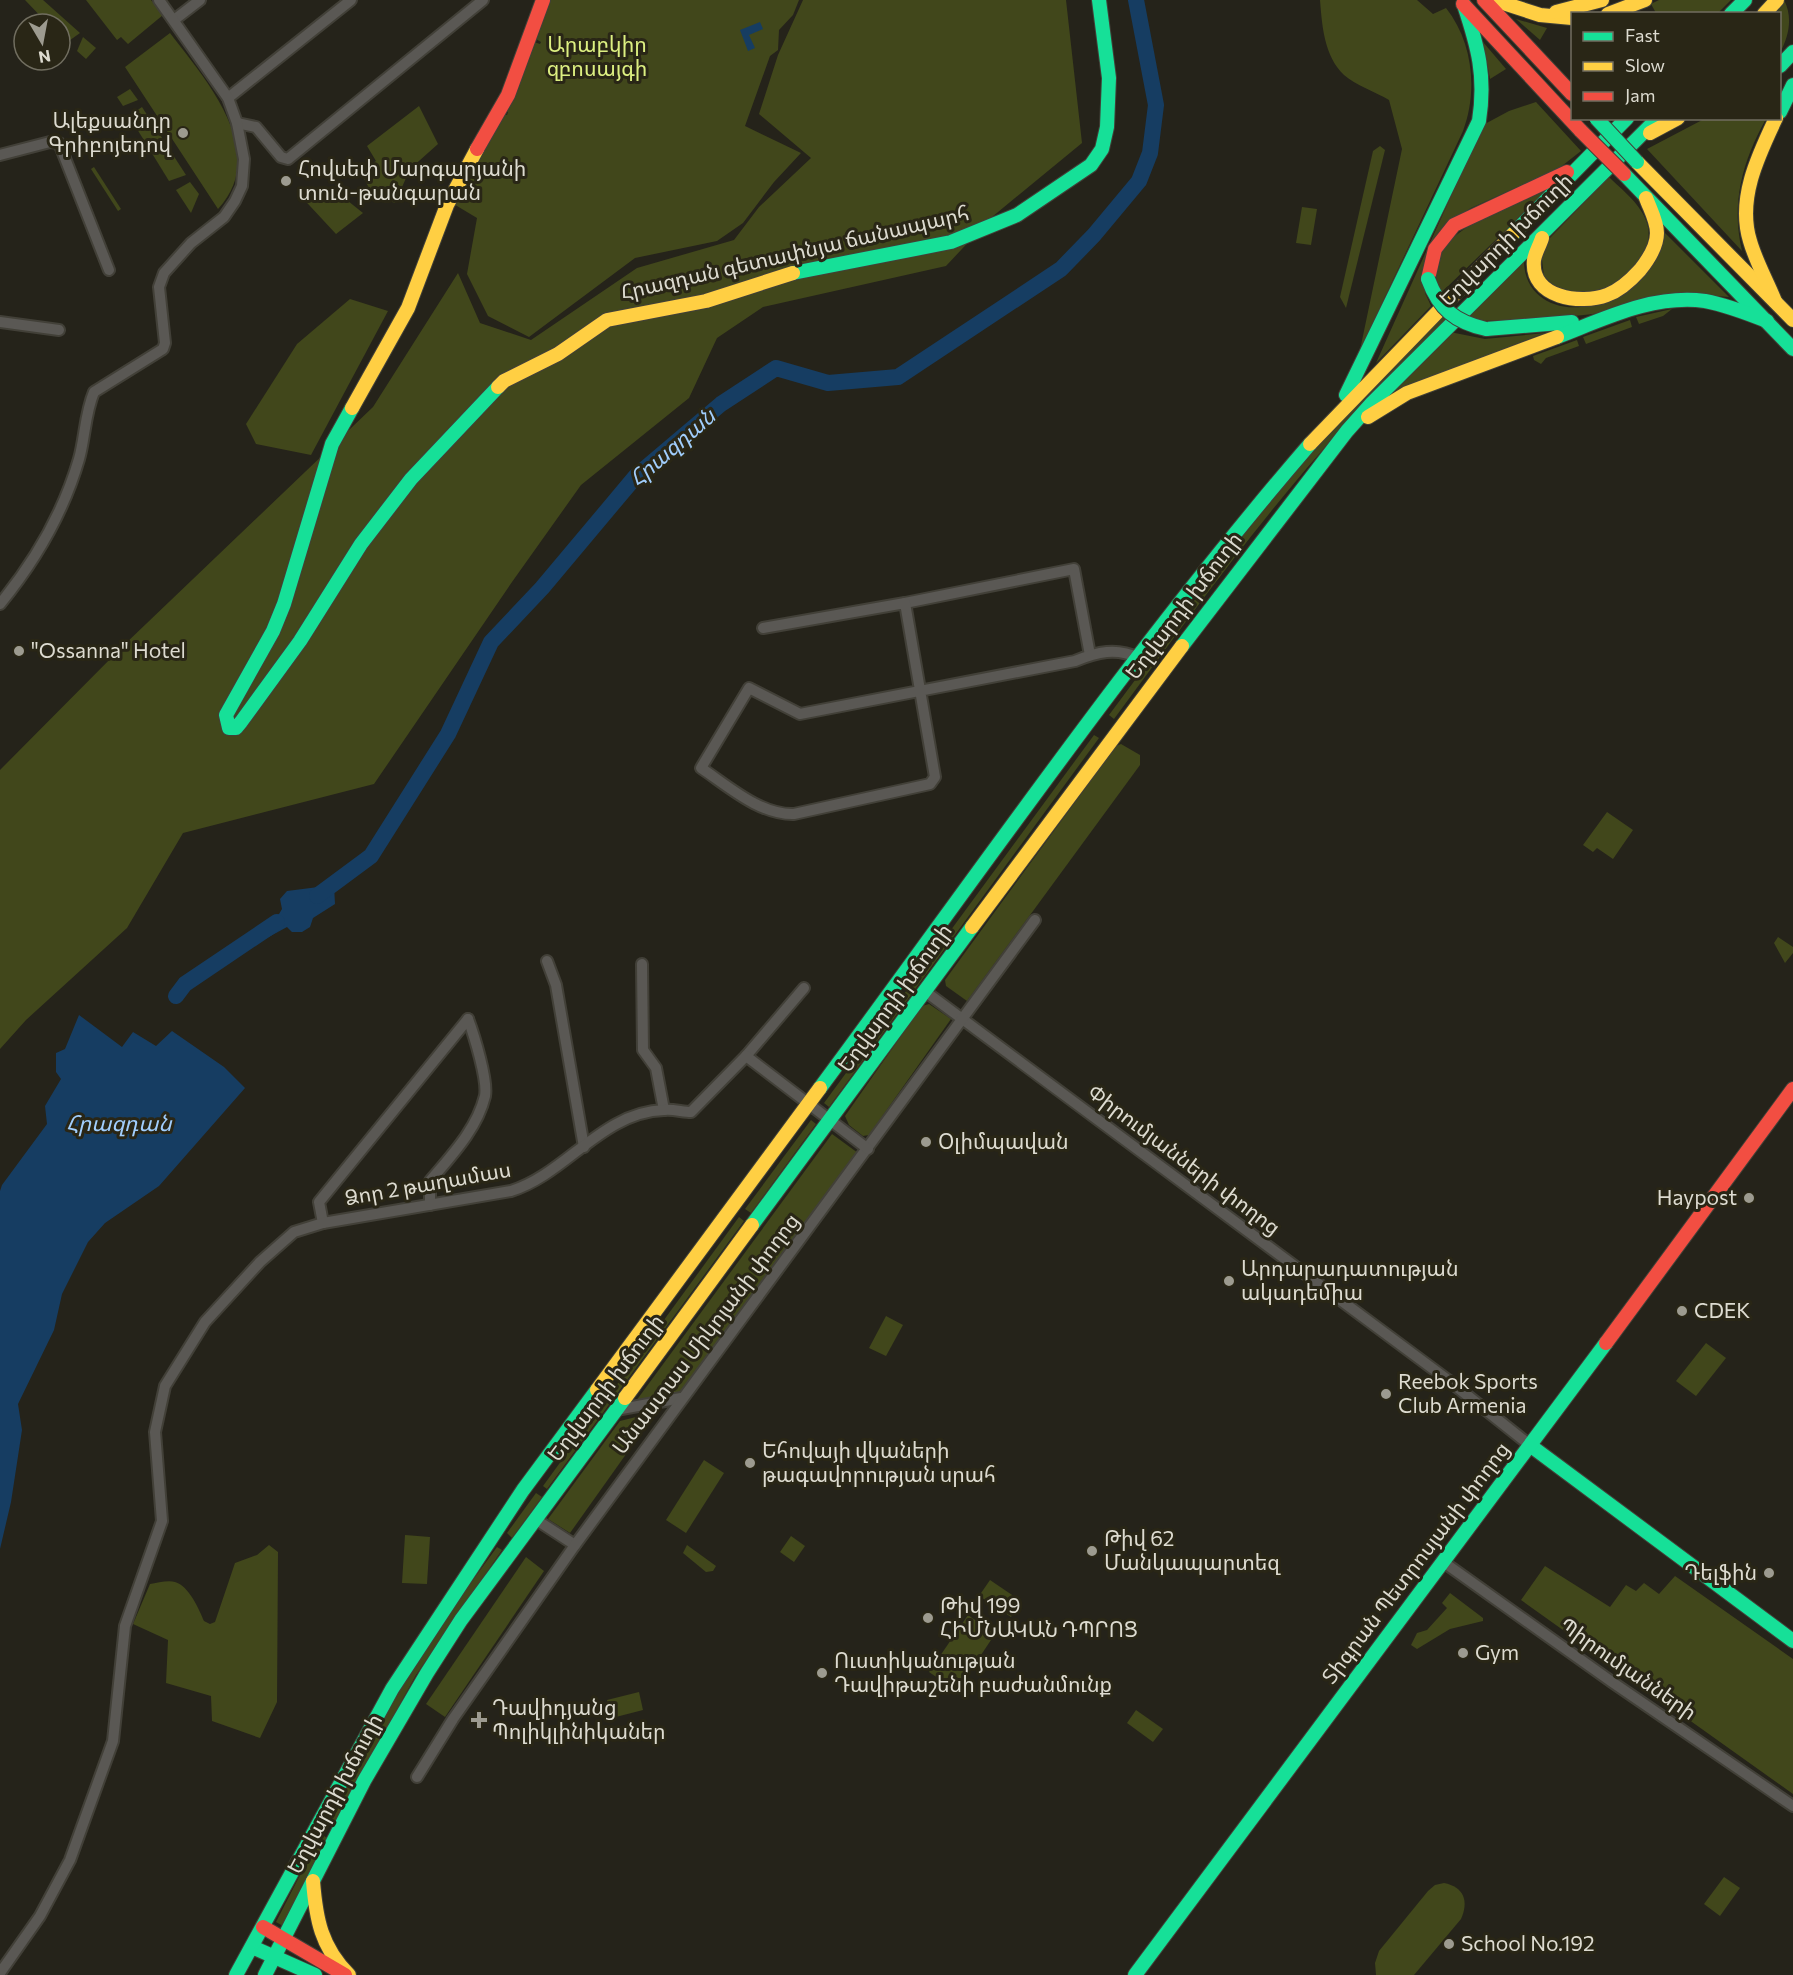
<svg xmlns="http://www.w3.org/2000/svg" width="1793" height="1975" font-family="Commissioner,'Noto Sans Armenian',sans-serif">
<rect width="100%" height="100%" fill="#25231a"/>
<g fill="#41471b">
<polygon points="25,0 43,0 80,33 66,43 60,37 60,24 48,24"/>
<polygon points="86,0 151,0 163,15 128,44 121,37 117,40"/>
<polygon points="546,0 799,0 793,15 779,30 778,50 770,56 745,126 801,153 774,182 743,223 717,241 635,258 529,337 488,316 467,274 477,218 452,203 502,113 507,115 508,112 504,109 534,42 540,44 541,42 534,38"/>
<polygon points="803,0 1066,0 1082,143 992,217 946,266 763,307 717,338 689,398 581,485 512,582 374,784 183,833 127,928 26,1020 0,1049 0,770 124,645 373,407 458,273 480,323 531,340 637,268 734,240 759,207 811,158 759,114 778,55"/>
<path d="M1320 0H1417L1433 14 1446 8C1473 42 1478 91 1463 131L1360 350 1402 149 1389 100C1376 92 1355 85 1344 75 1324 56 1322 25 1320 0Z"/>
<polygon points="1659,0 1731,0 1717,14 1656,13 1651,4"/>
<path d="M1784 0C1793 17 1789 36 1780 53V14H1770Z"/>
<polygon points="1516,19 1547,28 1540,40"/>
<path d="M170 33C205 79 271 152 218 209L125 67Z"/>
<polygon points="83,37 96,48 86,59 77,51"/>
<polygon points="1483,42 1506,69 1490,79"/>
<polygon points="130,89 138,100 123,106 117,97"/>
<polygon points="1536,102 1581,151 1558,169 1471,208 1444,225 1425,293 1431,306 1376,363 1483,125 1509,111"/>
<polygon points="419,106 438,144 410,169 395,203 375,196 361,199 368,186 360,171 376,161 367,146"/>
<polygon points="142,107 186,175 169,181 129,116"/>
<path d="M1706 118 1766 119C1742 162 1731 203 1742 251L1647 149Z"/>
<polygon points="1380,146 1385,150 1346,308 1340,297 1373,151"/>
<polygon points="94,167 121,209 118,211 91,169"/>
<path d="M1609 177C1622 190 1641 204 1647 223 1659 262 1601 304 1566 294 1558 292 1550 282 1544 276L1541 252 1546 242Z"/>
<polygon points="190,182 199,194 191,213 176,190"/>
<path d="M1547 190 1442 292C1408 237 1513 205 1547 190Z"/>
<polygon points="309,191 328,195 338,193 363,213 336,234 297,192"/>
<polygon points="1302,207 1317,209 1311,245 1296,243"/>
<path d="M1662 230 1729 297 1676 293 1593 314 1546 319 1481 321 1463 317 1524 259C1523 296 1557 314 1591 305 1596 304 1604 303 1608 299 1628 280 1644 252 1662 230Z"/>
<polygon points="350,299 388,311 311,455 256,444 246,424 297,344"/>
<polygon points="1672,309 1663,316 1639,324 1636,317"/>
<path d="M1442 315 1446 320C1411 356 1375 391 1342 428 1259 520 1187 620 1114 719L1109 715 1255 519 1337 422Z"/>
<polygon points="1630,320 1632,327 1586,344 1583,337"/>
<polygon points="1450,332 1485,339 1545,333 1390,393"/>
<polygon points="1577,340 1579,346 1546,358 1541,364 1534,360 1533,356"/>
<polygon points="1094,735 1099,738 829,1107 824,1103"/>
<polygon points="1121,744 1140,755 1140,765 967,1001 946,986 945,980 1116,746"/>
<polygon points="1607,812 1633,830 1613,859 1597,848 1593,852 1583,845"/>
<polygon points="1778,937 1793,947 1793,953 1785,963 1774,943"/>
<polygon points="929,1004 951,1019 869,1135 863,1136 849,1125 845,1116 922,1006"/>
<polygon points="811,1120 816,1124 751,1213 745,1209"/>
<polygon points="832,1134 858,1153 679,1393 636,1401"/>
<polygon points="739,1217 744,1221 547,1489 543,1486"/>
<polygon points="886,1316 903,1325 886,1356 869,1348"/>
<polygon points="1706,1343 1726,1358 1696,1396 1676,1381"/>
<polygon points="656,1412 570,1533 548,1519 620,1421"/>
<polygon points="704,1460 724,1473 686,1533 666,1520"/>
<polygon points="536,1493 542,1497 512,1538 507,1533"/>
<polygon points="405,1535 430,1537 427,1584 402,1583"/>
<polygon points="791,1536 805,1546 794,1562 780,1552"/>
<path d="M269 1545 278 1552 277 1702 260 1738 212 1721 211 1696 166 1683 168 1640 133 1624 150 1584C157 1583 168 1580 175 1582 189 1586 199 1609 204 1621L210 1624 215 1622 235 1563 257 1555Z"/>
<polygon points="687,1545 716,1566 713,1571 706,1572 683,1553"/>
<polygon points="497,1547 502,1550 416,1675 335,1822 329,1819 393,1699 448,1614"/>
<polygon points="526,1557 544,1571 445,1717 426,1704"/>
<polygon points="1545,1566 1610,1607 1626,1585 1636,1591 1644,1583 1659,1594 1675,1576 1793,1659 1793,1794 1521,1600"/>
<polygon points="990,1580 1021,1601 1011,1617 979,1596"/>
<polygon points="1450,1593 1483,1618 1483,1621 1450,1629 1417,1649 1411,1645 1417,1633 1427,1630 1447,1608 1442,1603"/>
<polygon points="968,1615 995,1634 957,1691 929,1672"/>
<polygon points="639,1692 643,1710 612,1718 607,1700"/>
<polygon points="1136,1710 1163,1729 1153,1742 1127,1723"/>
<polygon points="321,1834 327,1838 283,1926 276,1922"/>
<polygon points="1724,1877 1740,1888 1720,1916 1704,1904"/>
<path d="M1444 1883C1464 1887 1469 1901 1461 1919L1414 1975H1376L1375 1963 1379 1951 1428 1891 1435 1885Z"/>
</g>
<g fill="#163d62">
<polygon points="760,22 763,29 749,35 755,48 748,51 740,30"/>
<polygon points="334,885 335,904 313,918 310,927 302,932 292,932 287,927 265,939 257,927 279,914 282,909 280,899 287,891"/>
<polygon points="79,1015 122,1047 133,1032 156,1046 172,1031 224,1067 245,1088 159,1186 105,1223 88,1242 62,1294 54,1330 18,1404 22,1430 11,1502 0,1549 0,1191 2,1185 47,1124 45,1106 61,1079 56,1072 56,1053 65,1049"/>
</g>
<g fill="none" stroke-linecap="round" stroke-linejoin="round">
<g stroke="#163d62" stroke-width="16">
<polyline points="317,896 371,856 448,734 491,642 542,588 636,476 721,404 776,368 828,383 898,377 1061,269 1094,235 1139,181 1150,153 1156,105 1136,0"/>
<polyline points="176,996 185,984 277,922"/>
</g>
<g stroke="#424038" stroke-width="14">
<g id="street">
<polyline points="174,20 200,0"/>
<polyline points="228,98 351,0"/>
<polyline points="237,123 256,127 281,157 288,159 483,0"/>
<polyline points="0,155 50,142 59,143 109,270"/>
<polyline points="0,322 59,330"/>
<polyline points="905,603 1074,569 1090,655"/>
<path d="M0 604C36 560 63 514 79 459 85 438 85 413 94 392L163 349 165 343 159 287 164 273 191 243 224 217 235 201 242 186 244 159 237 123 228 98 159 0"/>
<path d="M763 628 905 603 935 777 930 784 794 814C760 815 728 786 701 768L749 688 800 714 1075 661C1097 652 1116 647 1139 658"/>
<polyline points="547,961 556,985 584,1147"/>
<polyline points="642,964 643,1050 656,1068 664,1110"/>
<polyline points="926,992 1448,1380 1531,1446"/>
<polyline points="746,1056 804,988"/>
<path d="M430 1205V1181C451 1156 477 1129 485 1096 488 1080 474 1035 468 1019"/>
<polyline points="323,1223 319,1202 468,1019"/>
<polyline points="616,1410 681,1398"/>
<polyline points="535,1519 575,1545"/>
<polyline points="1442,1561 1612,1682 1793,1806"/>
<polyline points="417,1777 453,1719 575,1545 1035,920"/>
<path d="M0 1973 40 1916 70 1860 113 1741 125 1626 162 1521 155 1432 165 1386 205 1322 260 1262 294 1232 323 1223 511 1191C566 1174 602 1112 664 1110 673 1109 683 1112 691 1112L746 1056 868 1149"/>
</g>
</g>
<g stroke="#424038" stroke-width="16">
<g id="fast">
<polyline points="1731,14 1745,0"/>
<polyline points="1780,66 1793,52"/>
<polyline points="1780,112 1793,85"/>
<polyline points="1624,174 1793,349"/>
<polyline points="1513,234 1627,118"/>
<polyline points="793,273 951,242 1017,215 1091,165 1102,149 1107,127 1109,78 1099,0"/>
<polyline points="1486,329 1572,322"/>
<path d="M1557 337C1604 319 1653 294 1705 301 1726 305 1747 313 1767 321"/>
<path d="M1346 395 1479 121C1486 76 1478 47 1464 5"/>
<polyline points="352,408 332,444 284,604 273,631 226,715 229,728 236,728 241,722 300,641 361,544 411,479 498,387"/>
<polyline points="1182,646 1347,431 1372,403 1658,118"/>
<path d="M820 1088C980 872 1134 648 1310 444"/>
<polyline points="752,1225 972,927"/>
<polyline points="1531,1446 1793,1641"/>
<polyline points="252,1947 315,1975"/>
<polyline points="236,1975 392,1689 523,1490 597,1390"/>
<polyline points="265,1975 364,1781 427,1673 461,1620 625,1398"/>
<polyline points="1135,1975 1606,1343"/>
</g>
</g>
<g stroke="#424038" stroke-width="16">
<g id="slow">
<polyline points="1494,0 1540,15 1572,18"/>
<polyline points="1556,12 1602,0"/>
<polyline points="1608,14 1645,0"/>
<polyline points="1764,14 1777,0"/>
<polyline points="1650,133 1678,118"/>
<polyline points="1637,162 1793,320"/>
<path d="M1542 238C1540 245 1535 253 1534 260 1530 298 1581 305 1607 295 1621 290 1631 280 1640 270 1648 260 1657 247 1657 233 1657 221 1650 209 1646 198"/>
<path d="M1775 301C1767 281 1756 262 1750 241 1737 199 1758 156 1776 118"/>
<polyline points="498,387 504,381 558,354 607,320 706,301 793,273"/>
<polyline points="352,408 408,308 447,205 477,149"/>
<polyline points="1368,417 1407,393 1557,337"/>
<polyline points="1310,444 1513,234"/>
<polyline points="972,927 1182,646"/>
<polyline points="597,1390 820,1088"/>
<polyline points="625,1398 752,1225"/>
<path d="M313 1881C316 1919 321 1947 349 1975"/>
</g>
</g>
<g stroke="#424038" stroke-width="16">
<g id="jam">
<polyline points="1484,0 1572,94"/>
<polyline points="1463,4 1581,131"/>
<polyline points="477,149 508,95 543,0"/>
<polyline points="1428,279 1435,249 1454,225 1567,172"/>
<polyline points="1606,1343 1793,1089"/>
<polyline points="263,1927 345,1975"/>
</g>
</g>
<use href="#street" stroke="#5a5854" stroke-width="10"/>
<use href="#fast" stroke="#16e098" stroke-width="14"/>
<use href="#slow" stroke="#ffcf43" stroke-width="14"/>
<use href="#jam" stroke="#f24e42" stroke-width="14"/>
<g stroke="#424038" stroke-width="16" stroke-linecap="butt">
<g id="fast-bridge">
<polyline points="1596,118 1637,162"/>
<path d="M1428 279C1439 309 1455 322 1486 329"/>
</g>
</g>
<g stroke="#424038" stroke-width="16" stroke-linecap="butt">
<polyline id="jam-bridge" points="1581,131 1624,174"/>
</g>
<use href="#fast-bridge" stroke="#16e098" stroke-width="14"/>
<use href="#jam-bridge" stroke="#f24e42" stroke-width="14"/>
</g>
<g fill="#9d9b90" stroke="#292616" stroke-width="2">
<circle cx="183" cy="133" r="6"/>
<circle cx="286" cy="181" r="6"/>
<circle cx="19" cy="651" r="6"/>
<circle cx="926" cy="1142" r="6"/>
<circle cx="1749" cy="1198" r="6"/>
<circle cx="1229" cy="1281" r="6"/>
<circle cx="1682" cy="1311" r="6"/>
<circle cx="1386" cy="1394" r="6"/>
<circle cx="750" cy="1463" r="6"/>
<circle cx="1092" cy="1551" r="6"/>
<circle cx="1769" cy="1573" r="6"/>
<circle cx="928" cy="1618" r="6"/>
<circle cx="1463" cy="1653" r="6"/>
<circle cx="822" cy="1673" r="6"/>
<path d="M476 1711h6v6h6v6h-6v6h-6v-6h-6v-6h6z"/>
<circle cx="1449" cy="1944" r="6"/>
</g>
<g text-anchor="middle" stroke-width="6" stroke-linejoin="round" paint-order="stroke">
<g font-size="21" fill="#dcef81" stroke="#292616">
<text x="597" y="52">Արաբկիր<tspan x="597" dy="24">զբոսայգի</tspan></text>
</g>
<g font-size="21" fill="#dddbd0" stroke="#292616" text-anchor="start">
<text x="171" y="128" text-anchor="end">Ալեքսանդր<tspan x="171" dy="24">Գրիբոյեդով</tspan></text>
<text x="298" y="176">Հովսեփ Մարգարյանի<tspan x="298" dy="24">տուն-թանգարան</tspan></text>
<text x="31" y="658">"Ossanna" Hotel</text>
<text x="938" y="1149">Օլիմպավան</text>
<text x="1737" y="1205" text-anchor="end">Haypost</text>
<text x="1241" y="1276">Արդարադատության<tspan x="1241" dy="24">ակադեմիա</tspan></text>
<text x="1694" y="1318">CDEK</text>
<text x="1398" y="1389">Reebok Sports<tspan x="1398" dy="24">Club Armenia</tspan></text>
<text x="762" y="1458">Եհովայի վկաների<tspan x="762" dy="24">թագավորության սրահ</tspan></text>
<text x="1104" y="1546">Թիվ 62<tspan x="1104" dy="24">Մանկապարտեզ</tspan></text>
<text x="1757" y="1580" text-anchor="end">Դելֆին</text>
<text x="940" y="1613">Թիվ 199<tspan x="940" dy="24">ՀԻՄՆԱԿԱՆ ԴՊՐՈՑ</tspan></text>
<text x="1475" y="1660">Gym</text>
<text x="834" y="1668">Ուստիկանության<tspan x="834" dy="24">Դավիթաշենի բաժանմունք</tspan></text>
<text x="492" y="1715">Դավիդյանց<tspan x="492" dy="24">Պոլիկլինիկաներ</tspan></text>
<text x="1461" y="1951">School No.192</text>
</g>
<g font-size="21" fill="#dddbd0" stroke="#292616">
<text transform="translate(1506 240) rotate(-45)" y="7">Եղվարդի խճուղի</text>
<text transform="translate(795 253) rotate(-13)" y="7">Հրազդան գետափնյա ճանապարհ</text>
<text transform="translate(1184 606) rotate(-53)" y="7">Եղվարդի խճուղի</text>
<text transform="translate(895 998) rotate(-54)" y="7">Եղվարդի խճուղի</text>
<text transform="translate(1184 1160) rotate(37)" y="7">Փիրումյանների փողոց</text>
<text transform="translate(428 1184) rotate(-10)" y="7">Ձոր 2 թաղամաս</text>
<text transform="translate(706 1334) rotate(-53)" y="7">Անաստաս Միկոյանի փողոց</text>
<text transform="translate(606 1388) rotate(-53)" y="7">Եղվարդի խճուղի</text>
<text transform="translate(1416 1563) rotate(-53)" y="7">Տիգրան Պետրոսյանի փողոց</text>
<text transform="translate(1628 1669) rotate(35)" y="7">Պիրումյանների</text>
<text transform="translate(335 1794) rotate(-62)" y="7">Եղվարդի խճուղի</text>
</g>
<g font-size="22" font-style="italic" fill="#a1cefd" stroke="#292616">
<text transform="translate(672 447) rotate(-41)" y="8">Հրազդան</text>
<text x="119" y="1131">Հրազդան</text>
</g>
</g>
<rect x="1571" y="12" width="210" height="108" fill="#292616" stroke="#716e60" stroke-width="1.5"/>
<rect x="1583" y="32" width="30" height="9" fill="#16e098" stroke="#716e60" stroke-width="1.5"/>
<text x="1625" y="42" font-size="18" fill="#dddbd0">Fast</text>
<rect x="1583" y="62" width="30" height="9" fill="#ffcf43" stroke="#716e60" stroke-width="1.5"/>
<text x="1625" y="72" font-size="18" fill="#dddbd0">Slow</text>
<rect x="1583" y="92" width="30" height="9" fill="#f24e42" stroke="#716e60" stroke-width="1.5"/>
<text x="1625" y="102" font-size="18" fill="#dddbd0">Jam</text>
<g transform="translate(42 42) rotate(170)"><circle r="28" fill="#292616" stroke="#716e60" stroke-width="1.5"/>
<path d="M0-4.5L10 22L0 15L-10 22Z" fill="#9d9b90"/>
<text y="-9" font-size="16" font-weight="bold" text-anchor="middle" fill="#dddbd0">N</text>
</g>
</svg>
